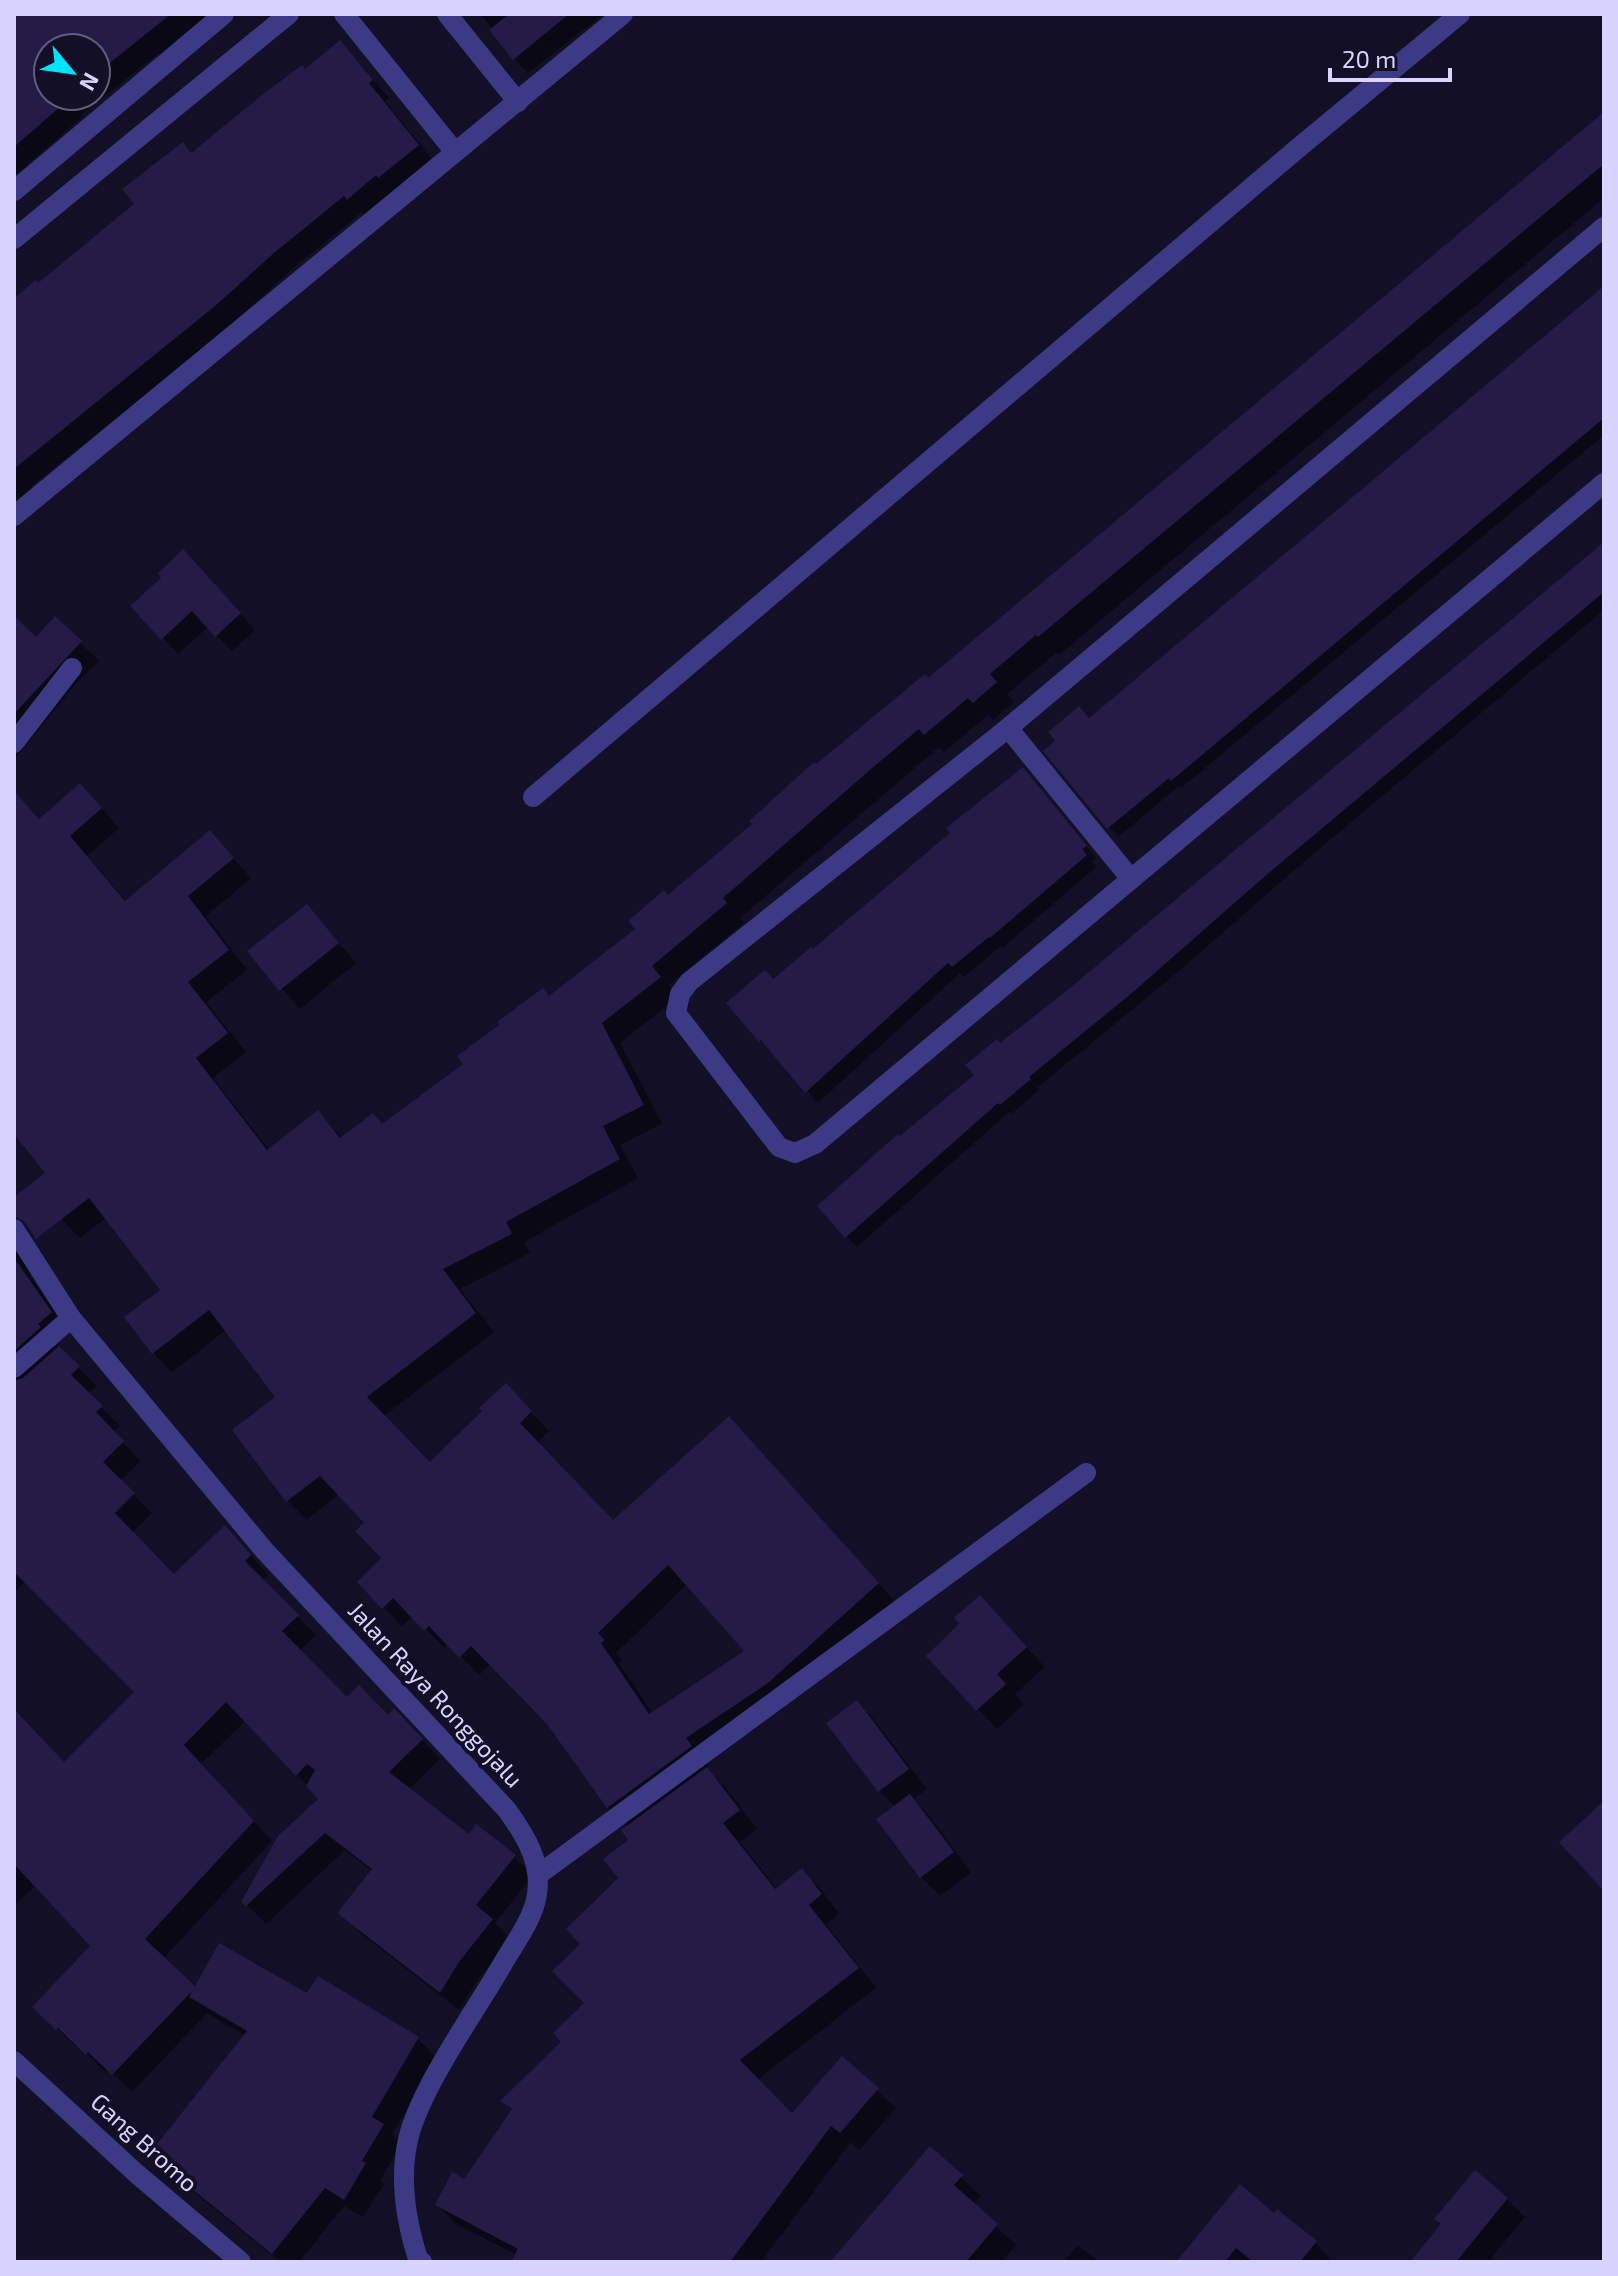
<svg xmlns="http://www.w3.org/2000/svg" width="1618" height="2276" font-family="'Exo 2',sans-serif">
<rect width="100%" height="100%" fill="#130f26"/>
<g fill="#0007" fill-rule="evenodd">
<path d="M14 14H214L162 56 159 53 82 114 83 116 17 174 14 171ZM48 48H96V96H48Z"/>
<polygon points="481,14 604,14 528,73 514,59"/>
<polygon points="340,42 389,98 385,101 435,163 365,215 362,212 291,270 233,323 32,486 37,492 14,511 14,300 38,285 137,204 183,145 192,154"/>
<path d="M1604 114V198L1059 655 1056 653 1007 694 1014 702 993 720 988 715 944 752 939 747 740 918 744 923 669 985 678 997 620 1043 662 1124 620 1145 638 1178 524 1242 530 1253 460 1289 494 1332 384 1416 430 1465 485 1411 505 1386 549 1431 537 1443 614 1522 748 1438 896 1603 703 1758 709 1766 706 1768 726 1788 757 1829 740 1842 777 1889 801 1870 820 1888 839 1914 826 1924 876 1988 757 2080 792 2116 842 2059 896 2108 859 2150 851 2142 761 2262H516L517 2255 455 2223 437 2205 465 2181 513 2111 503 2101 564 2042 586 2003 583 1944 621 1878 630 1841 628 1827 608 1807 549 1722 491 1664 479 1675 449 1644 444 1648 413 1616 402 1626 359 1582 384 1558 367 1523 339 1494 307 1520 288 1501 235 1430 278 1397 226 1330 172 1372 153 1353 162 1290 107 1217 80 1238 61 1219 48 1174 14 1131V792L40 821 98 804 119 828 87 856 127 902 210 833 251 878 206 916 247 970 206 1002 246 1052 213 1078 270 1151 318 1112 343 1139 383 1126 638 929 668 897 755 825 785 789 925 677 929 680ZM687 1584 747 1651 653 1714 619 1663 622 1660 616 1653Z"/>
<polygon points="1604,289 1604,435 1181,788 1179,786 1118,837 1046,751 1089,720"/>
<polygon points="1604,544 1604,610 1306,860 1179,971 1037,1088 1039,1090 1011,1114 1009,1112 857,1247 847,1237 820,1206 976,1075 1000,1045 1170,908"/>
<polygon points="199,568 255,630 232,651 208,627 178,654 163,638"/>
<polygon points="14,619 36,639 55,619 99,661 80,679 14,760"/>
<polygon points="1034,781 1096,858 1092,861 1096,867 1002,948 1001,946 964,977 960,973 818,1103 772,1050 760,1040 773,981"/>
<polygon points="307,906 356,963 300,1009 250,952"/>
<polygon points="14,1232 32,1274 30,1276 69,1332 55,1344 97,1386 88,1394 120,1426 113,1432 141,1461 120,1481 152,1513 132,1533 174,1577 243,1546 268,1575 262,1581 316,1635 299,1651 347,1700 413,1730 440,1759 408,1790 469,1837 514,1856 533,1875 495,1923 510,1939 477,1981 459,2010 358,1931 340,1912 372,1871 345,1850 266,1924 244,1902 321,1799 246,1720 201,1764 272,1841 163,1959 195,1990 308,1996 319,1978 418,2039 437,2058 392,2134 402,2144 380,2180 384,2184 363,2217 344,2206 299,2262 281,2262 170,2173 152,2154 246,2036 207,2013 132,2092 108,2069 105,2072 78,2045 76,2047 35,2007 93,1946 36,1885 14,1906 14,1735 65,1764 137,1692 26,1581 14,1593"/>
<polygon points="999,1617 1045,1667 1015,1694 1024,1704 997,1729 929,1656 962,1624"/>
<polygon points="857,1702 876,1722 927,1789 913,1799 929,1815 971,1873 940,1896 921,1877 896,1807 879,1791"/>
<polygon points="930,2149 981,2196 973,2205 1016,2245 1001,2262 845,2262"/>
<polygon points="1507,2199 1525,2217 1488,2262 1413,2262"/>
<polygon points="1278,2211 1316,2243 1332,2262 1179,2262 1274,2216"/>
<polygon points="1078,2245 1099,2262 1063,2262"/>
</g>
<g fill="#241b47" fill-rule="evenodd">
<polygon points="14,14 171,14 96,74 96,48 48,48 48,96 69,96 69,99 14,147"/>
<polygon points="509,14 569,14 513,60 489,30"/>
<polygon points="340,40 373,80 369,83 419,145 378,178 376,175 347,200 344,196 274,253 215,306 14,469 14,298 36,280 38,283 134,204 122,189 183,142 191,153 262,95 302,65 305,69"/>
<path d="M1604 112V164L1038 637 1036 635 990 674 997 682 973 703 968 698 924 735 919 729 871 769 723 898 727 903 652 966 661 977 602 1023 644 1105 603 1126 620 1159 506 1222 512 1234 443 1269 476 1313 367 1397 430 1462 482 1411 479 1408 506 1383 532 1411 520 1423 613 1520 729 1416 879 1583 768 1683 686 1738 692 1746 607 1808 547 1724 471 1646 459 1658 429 1626 424 1631 393 1598 382 1609 357 1582 381 1558 355 1531 364 1523 320 1476 286 1502 232 1430 275 1397 209 1310 152 1354 124 1317 160 1290 89 1198 36 1239 24 1221 14 1216V1197L45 1173 14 1134V791L39 819 80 783 102 808 70 836 125 901 210 830 234 858 188 896 229 950 188 982 228 1033 196 1058 267 1150 318 1110 340 1138 373 1113 382 1124 463 1064 457 1056 499 1025 497 1022 543 988 549 996 635 929 628 921 664 890 668 895 752 824 749 821 814 762 816 764 925 674 928 678ZM668 1565 744 1651 649 1714 601 1643 605 1640 598 1633Z"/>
<polygon points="1604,286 1604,418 1171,781 1169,778 1107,829 1043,751 1055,741 1048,732 1079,706 1089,718"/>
<polygon points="1604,542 1604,592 1264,877 1132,993 1029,1077 1031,1079 1000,1105 998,1103 845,1238 817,1206 898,1134 900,1136 974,1075 965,1065 997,1039 1000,1043 1070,988"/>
<polygon points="183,549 241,613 215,637 192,611 161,640 130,606 161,578 158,573"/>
<polygon points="14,616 36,637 55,616 82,641 14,714"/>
<polygon points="1023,767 1087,846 1082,849 1087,855 990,938 989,937 952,967 948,963 805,1093 761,1040 759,1042 726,1003 765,970 773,979 811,947 813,949 950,833 946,828"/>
<polygon points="307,904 339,943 279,991 247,951"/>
<polygon points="14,1258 52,1312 38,1324 41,1327 14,1351"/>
<polygon points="59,1346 80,1366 71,1375 103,1406 96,1412 124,1441 103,1462 135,1493 115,1513 174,1574 225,1525 251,1555 245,1561 299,1615 282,1631 347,1697 359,1685 388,1715 394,1708 423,1739 389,1772 469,1834 476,1824 516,1855 476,1905 493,1919 459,1962 440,1993 337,1913 372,1869 325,1833 246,1906 241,1902 278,1836 318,1799 306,1786 315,1770 307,1764 296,1776 226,1702 184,1745 254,1821 145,1939 195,1986 219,1943 307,1993 318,1976 419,2037 372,2117 384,2124 362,2161 366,2163 344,2200 325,2188 272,2254 149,2154 247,2031 189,1997 192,1991 112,2075 88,2052 86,2055 58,2028 56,2030 32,2007 90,1946 14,1864 14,1709 64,1762 134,1692 14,1572 14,1381 23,1378"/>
<polygon points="980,1595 1027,1647 997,1674 1006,1684 976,1711 926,1656 959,1624 954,1618"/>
<polygon points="857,1700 909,1769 878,1792 826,1723"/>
<polygon points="707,1767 740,1810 723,1823 775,1889 802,1868 822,1894 809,1905 859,1968 740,2060 792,2113 842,2056 879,2088 840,2133 831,2126 730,2262 511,2262 518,2249 435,2205 452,2172 464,2179 512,2109 500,2101 561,2042 553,2033 584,2003 552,1971 580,1944 566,1929 618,1878 603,1859 628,1840 621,1830"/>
<polygon points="910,1794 954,1852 920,1878 876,1819"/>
<polygon points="1604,1801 1604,1891 1559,1842"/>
<polygon points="930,2146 963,2175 954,2185 998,2224 966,2262 830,2262"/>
<polygon points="1475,2170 1508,2198 1456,2262 1410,2262 1441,2224 1434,2219"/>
<polygon points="1240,2184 1274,2213 1277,2209 1317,2241 1300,2262 1253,2262 1236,2248 1225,2262 1176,2262"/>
</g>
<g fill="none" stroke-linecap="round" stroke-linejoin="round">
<g stroke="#3d3a85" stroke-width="20">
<polyline points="344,14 455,152"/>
<polyline points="447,14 518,102"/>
<polyline points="14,191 224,14"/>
<polyline points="1604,227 1008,728 689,982 680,994 676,1013 779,1147 795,1153 815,1144 1604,483"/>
<polyline points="14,239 289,14"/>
<polyline points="14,516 623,14"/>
<polyline points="1008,728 1131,879"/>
<polyline points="14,743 72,668"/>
<polyline points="533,797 1297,149 1460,14"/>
<path d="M14 1229 71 1318 264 1550 507 1810C525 1835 542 1862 537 1894 534 1918 514 1944 502 1965 473 2015 427 2078 410 2132 398 2174 405 2218 418 2259L422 2262"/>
<polyline points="14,1368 71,1318"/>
<polyline points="538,1875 1086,1473"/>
<polyline points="14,2061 137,2174 241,2262"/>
</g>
</g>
<g text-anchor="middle" stroke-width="8" stroke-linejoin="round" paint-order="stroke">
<g font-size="24" fill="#d9d4ff" stroke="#130f26">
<text transform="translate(435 1695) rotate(47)" y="8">Jalan Raya Ronggojalu</text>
<text transform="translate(144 2143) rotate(42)" y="8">Gang Bromo</text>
</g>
</g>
<rect width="1618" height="2276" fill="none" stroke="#d9d4ff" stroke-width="32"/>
<g transform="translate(72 72) rotate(119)"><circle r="38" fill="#130f26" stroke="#625e7d" stroke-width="2"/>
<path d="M0-6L14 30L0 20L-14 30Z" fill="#00e5ff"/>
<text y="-12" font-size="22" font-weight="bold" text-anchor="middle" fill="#d9d4ff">N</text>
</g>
<path d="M1330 68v12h120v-12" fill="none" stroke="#d9d4ff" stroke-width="4"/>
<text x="1342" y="68" font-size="24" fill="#d9d4ff" stroke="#130f26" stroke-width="6" paint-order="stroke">20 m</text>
</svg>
